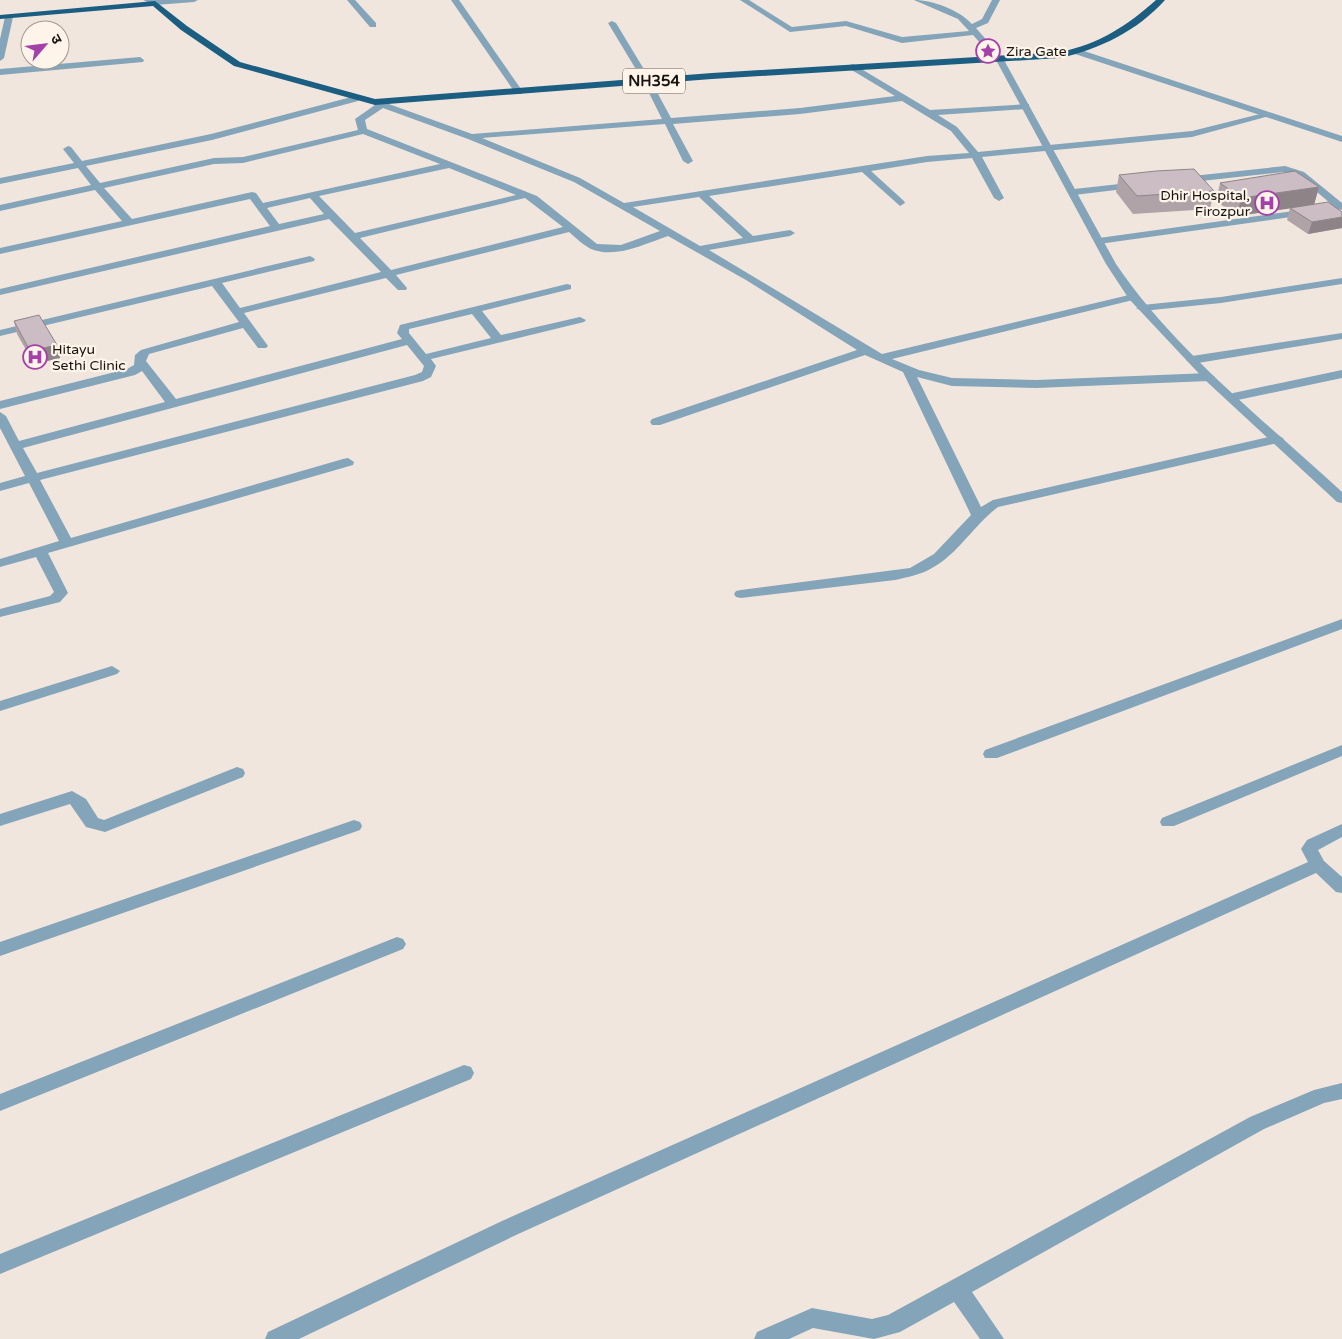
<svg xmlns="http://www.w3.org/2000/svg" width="1342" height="1339" font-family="'Varela Round','Noto Sans Devanagari',sans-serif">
<rect width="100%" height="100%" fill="#f1e6dd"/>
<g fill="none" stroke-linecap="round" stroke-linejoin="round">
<g fill="#84a4b9" fill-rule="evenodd">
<polygon points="451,0 459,0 523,92 522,94 516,94"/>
<polygon points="612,21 616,23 651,81 650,83 643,81 608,23"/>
</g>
<g fill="#84a4b9" fill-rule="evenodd">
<polygon points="143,0 198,0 194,2 155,5"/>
<polygon points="347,0 355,0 376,23 376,27 370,27"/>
<path d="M740 0H749L792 27 846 21 902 37 969 31 958 19 914 0C933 0 959 10 972 24L982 19 992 0H1000L988 23 976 28 1004 60 997 62 973 35 902 43 846 26 790 32Z"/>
<polygon points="9,15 13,17 4,58 0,61 0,39 5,17"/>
<polygon points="140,57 144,60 143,62 0,75 0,69"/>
<path d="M853 64 930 110 1029 104V108L1026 109 938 115 957 127 978 152 1192 131 1268 112 1273 115 1192 137 982 157 1004 198 999 201 994 198 972 158 927 162 871 171 904 201 905 203 900 206 862 172 709 196 753 236 790 230 795 233 790 236 709 250 882 354 1133 294 1139 297 1137 299 892 359 919 370 952 378 1036 380 1209 373 1215 377 1209 381 1036 388 952 386 917 377 981 507 993 500 1278 435 1284 439 1282 442 998 507C974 525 958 554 932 568 920 575 908 577 895 580L741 598 736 597 734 594 736 591 741 590 910 568 934 554 971 515 903 372 865 355 660 425H652L650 422 652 419 857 350 746 280 668 236C644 244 616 259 591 249 583 245 575 237 569 232L396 275 407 288 406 290H398L386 278 244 313 268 346 266 348H258L243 328 149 354 146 361 176 399 402 339 397 333 400 325 567 284 571 285V289L482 311 501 335 580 317 586 320 584 322 431 359 436 366 431 377 423 381 40 480 71 538 343 459 348 458 354 462 353 465 48 553 68 593 60 602 0 617V609L50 596 54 592 36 557 0 567V559L59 541 29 483 0 491V483L25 476 0 428V412L6 416 19 441 165 402 142 371 135 375 0 409V401L127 369 134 365 135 355 141 350 239 322 212 286 0 336V330L310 256 315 259 314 261 222 283 240 308 381 272 329 219 0 295V289L270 226 250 199 0 254V248L122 221 95 190 0 211V205L91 185 78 168 0 184V178L74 163 63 149 68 146 71 147 82 161 211 134 355 96 359 99 358 101 212 140 86 166 100 183 214 158 243 157 358 130 355 119 375 105 370 102 375 99 472 134 662 119 643 81 647 78 651 81 671 118 800 108 895 96 850 69V65ZM902 101 951 131 969 153 927 156 624 203 580 178 482 138 665 124 683 161 688 164 693 161 673 124 800 114ZM383 108 468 139 574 182 660 231 621 245 597 244 537 196 367 129 365 120ZM363 134 440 164 263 203 256 193 252 192 132 219 104 188 214 164 243 163ZM449 168 516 195 355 233 319 196ZM699 197 743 238 700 246 633 207ZM310 198 324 214 279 224 267 208ZM525 198 563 227 391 270 360 238ZM472 314 491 338 426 354 409 333V329ZM407 345 424 366 422 372 415 375 37 473 23 448Z"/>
<polygon points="1285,166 1304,172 1342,203 1342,210 1337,209 1298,176 1284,172 1183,183 1178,180 1183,177"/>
<polygon points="1138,182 1141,183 1141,187 1074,195 1069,192 1074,189"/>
<polygon points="1308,209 1313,212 1312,214 1099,244 1094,241 1099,238"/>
<polygon points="1342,278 1342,284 1221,303 1142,311 1136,308 1142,305 1221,297"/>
<polygon points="1342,333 1342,339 1192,364 1186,360 1192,356"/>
<polygon points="1342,370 1342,378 1233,401 1227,397 1233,393"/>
<polygon points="1342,619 1342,629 997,758 985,758 983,754 985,750"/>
<polygon points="112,666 120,671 117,674 0,711 0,701"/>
<polygon points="1342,745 1342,756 1174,826 1162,826 1160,822 1162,818"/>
<polygon points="237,767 243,769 245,773 243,777 105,832 86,827 70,804 0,826 0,814 72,791 86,799 98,818 104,820"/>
<polygon points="354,820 360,822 362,826 360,830 0,956 0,942"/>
<polygon points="1342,824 1342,837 1318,850 1324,861 1342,877 1342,893 1336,892 1316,873 516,1235 299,1339 265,1339 268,1332 502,1221 1308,862 1301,849 1307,840"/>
<polygon points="397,937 403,939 406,944 403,949 0,1111 0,1094"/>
<polygon points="464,1065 471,1067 474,1073 471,1079 0,1274 0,1254"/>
<polygon points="1342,1083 1342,1099 1324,1103 1264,1129 972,1292 1004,1339 980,1339 954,1302 900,1332 874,1339 813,1328 789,1339 754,1339 757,1332 812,1308 872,1319 888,1315 1250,1117 1314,1090"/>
</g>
<g fill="#84a4b9" fill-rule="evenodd">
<polygon points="1075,50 1081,50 1342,136 1342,142 1075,54"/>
<path d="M997 58 1004 60 1116 264C1174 350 1266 422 1342 492V503L1337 502 1205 380 1129 299 1106 264 996 60Z"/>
</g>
<path fill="#1c5e82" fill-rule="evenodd" d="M1156 0H1165C1137 31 1100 49 1060 58L712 79 375 105 234 66 181 30 153 6 0 19V15L155 1 187 26 240 62 375 99 712 73 1060 52C1099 44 1127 26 1156 0Z"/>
</g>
<g fill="#afa3a8">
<polygon points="1119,175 1214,191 1210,209 1133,214 1116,192"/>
<polygon points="1220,183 1319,187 1314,204 1342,212 1342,228 1308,234 1287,220 1290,208 1237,216 1216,201"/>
<polygon points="14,321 57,345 60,358 34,364 17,334"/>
</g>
<g fill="#8e8488">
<polygon points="1319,187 1314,205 1237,216 1241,198"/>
<polygon points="1342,217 1342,228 1308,234 1312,222"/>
<polygon points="57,345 60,358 34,364 30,351"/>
</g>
<g fill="#cbbdc3" stroke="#8e8488">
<polygon points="1194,169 1214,191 1137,196 1119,175 1156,171"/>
<polygon points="1295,171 1319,187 1241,198 1220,183"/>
<polygon points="1328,202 1342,212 1342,217 1312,222 1290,208"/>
<polygon points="39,315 57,345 30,351 14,321"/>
</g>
<defs>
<g id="sight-ring" transform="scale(1.25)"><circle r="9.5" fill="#fff4ea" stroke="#a441a8" stroke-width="1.5"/><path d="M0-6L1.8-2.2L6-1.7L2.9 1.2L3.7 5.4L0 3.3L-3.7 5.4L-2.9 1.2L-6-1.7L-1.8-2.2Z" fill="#a441a8"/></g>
<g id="hospital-ring" transform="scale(1.25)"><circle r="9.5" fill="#fff4ea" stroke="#a441a8" stroke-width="1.5"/><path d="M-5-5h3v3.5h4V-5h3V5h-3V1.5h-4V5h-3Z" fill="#a441a8"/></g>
</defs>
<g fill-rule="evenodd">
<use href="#sight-ring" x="988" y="51"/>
<use href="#hospital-ring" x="1267" y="203"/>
<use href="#hospital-ring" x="35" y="357"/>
</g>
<g text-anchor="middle" stroke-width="4.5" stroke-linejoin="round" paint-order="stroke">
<g font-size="14" fill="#171410" stroke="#fff4ea" text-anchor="start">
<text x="1006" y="56">Zira Gate</text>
<text x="1250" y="200" text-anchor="end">Dhir Hospital,<tspan x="1250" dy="16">Firozpur</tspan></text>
<text x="52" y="354">Hitayu<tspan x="52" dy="16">Sethi Clinic</tspan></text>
</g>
<rect fill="#fff4ea" stroke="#5d5751" stroke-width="1" x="623" y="68.5" width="62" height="25" rx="4"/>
<g font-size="15" font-weight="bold" fill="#171410">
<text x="654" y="86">NH354</text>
</g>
</g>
<g transform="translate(45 45) rotate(62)"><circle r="24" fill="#fff4ea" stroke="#a29a93"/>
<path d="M0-4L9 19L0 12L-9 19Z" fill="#a441a8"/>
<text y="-8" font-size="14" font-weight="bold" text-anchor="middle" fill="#171410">उ</text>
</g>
</svg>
